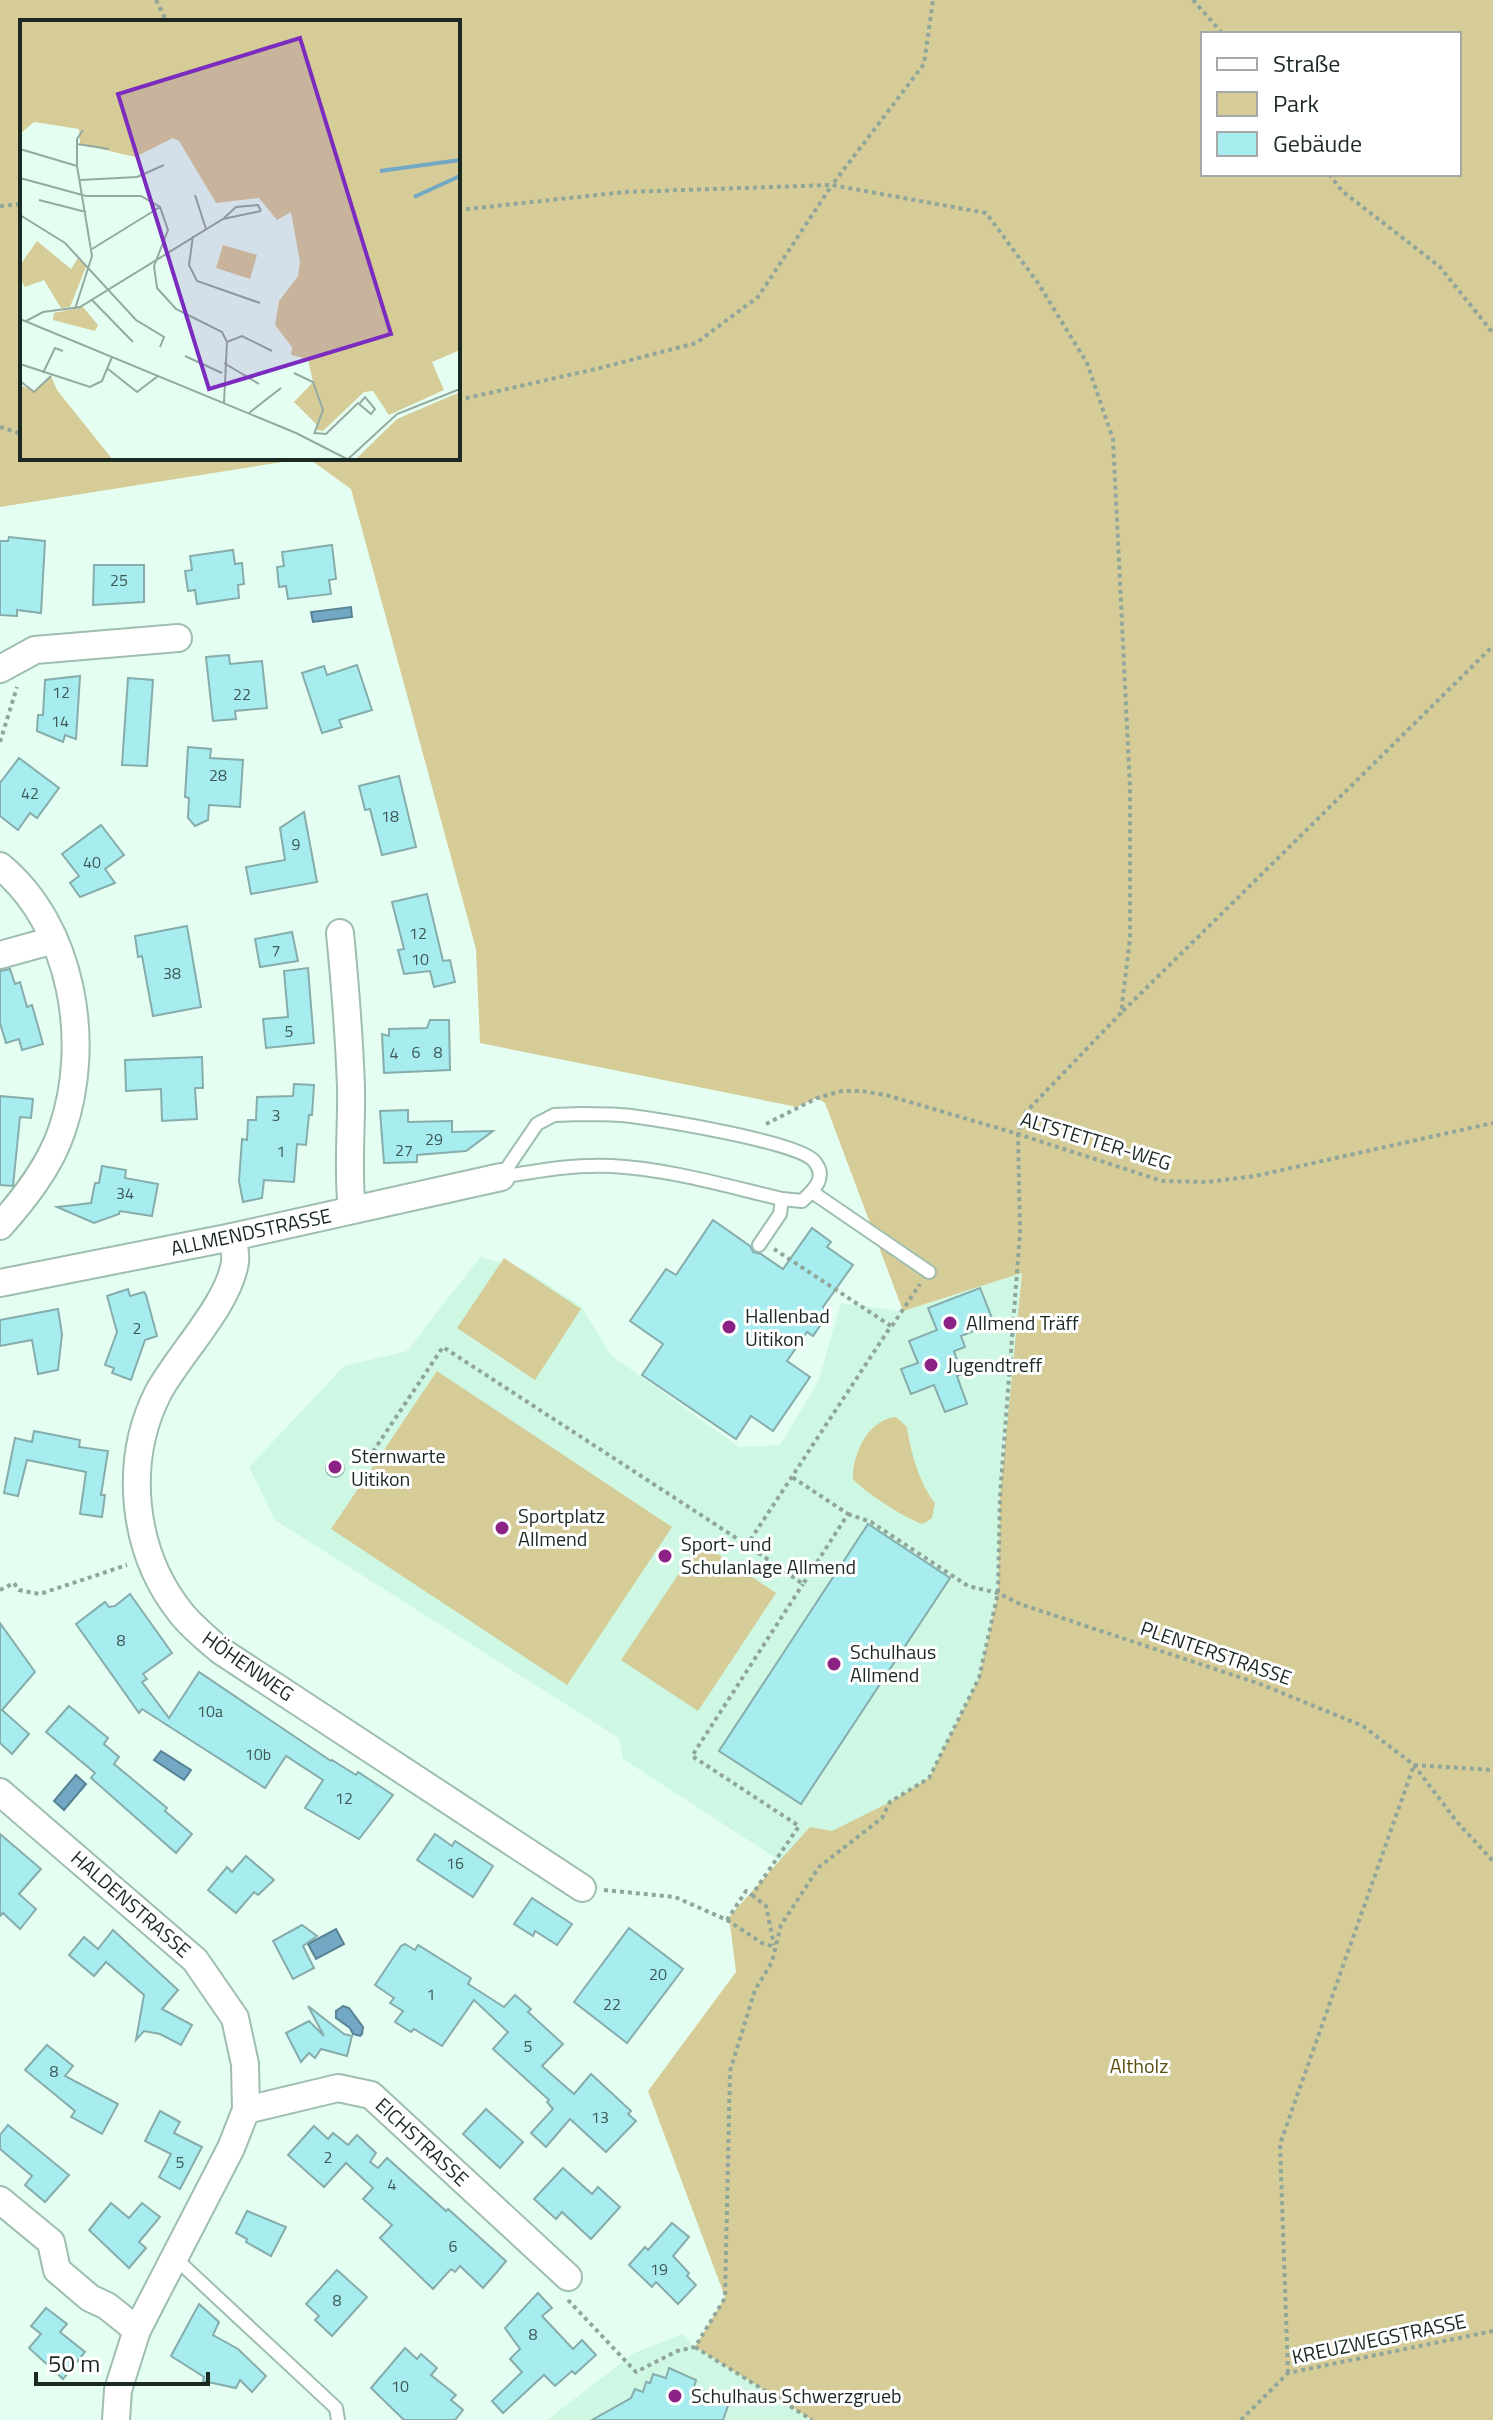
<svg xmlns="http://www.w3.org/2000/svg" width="1493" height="2420" font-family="'Titillium Web',sans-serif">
<rect width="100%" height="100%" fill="#e4fff1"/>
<g fill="#cef8e4">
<polygon points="480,1257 525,1270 581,1306 611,1355 739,1447 780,1445 818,1382 841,1303 903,1311 1022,1273 1000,1496 998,1593 979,1678 929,1778 890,1802 832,1832 810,1827 780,1861 623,1759 619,1738 275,1520 249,1467 344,1366 407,1351"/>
<polygon points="683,2334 695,2347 812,2420 547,2420 634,2353"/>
</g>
<g fill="#d6cc98" fill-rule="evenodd">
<path d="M0 0H1493V2420H812L695 2347 725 2297 648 2091 736 1972 729 1917 810 1827 832 1831 890 1802 929 1778 979 1678 998 1593 1000 1496 1022 1273 903 1311 825 1103 817 1098 797 1107 480 1043 476 949 351 489 308 458 0 507ZM22 22H458V458H22ZM1203 34H1459V174H1203Z"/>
<polygon points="504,1258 581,1309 535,1380 457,1328"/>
<polygon points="437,1371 672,1527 567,1685 331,1529"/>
<path d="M896 1417 907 1427C910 1450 920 1485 935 1503L932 1518 923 1524C911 1522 861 1490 853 1479 852 1455 868 1419 896 1417Z"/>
<polygon points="700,1542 776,1593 698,1711 621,1660"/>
</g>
<g fill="#72a8c4" stroke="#588294" stroke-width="2">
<polygon points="351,607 352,617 313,622 311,612"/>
<polygon points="161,1751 191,1770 184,1780 154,1760"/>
<polygon points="76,1775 86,1784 64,1810 54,1801"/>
<polygon points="336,1929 344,1944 316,1959 308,1944"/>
<polygon points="343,2006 349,2008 363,2027 362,2034 360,2036 353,2034 350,2028 336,2018 336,2011"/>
</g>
<g fill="#a7edef" stroke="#86acac" stroke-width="2">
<polygon points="9,537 45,541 41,613 17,610 17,616 0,615 0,541 8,541"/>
<polygon points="332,545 336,579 329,580 331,594 288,599 286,586 279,587 277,567 284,566 282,552"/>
<polygon points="233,550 235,564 242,563 244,584 238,585 239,598 197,604 195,590 188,591 185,571 192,570 190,556"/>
<polygon points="94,565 144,565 144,602 93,605"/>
<polygon points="229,655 230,664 262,661 267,708 235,711 236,719 213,721 206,657"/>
<polygon points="357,665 372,710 339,720 342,727 322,733 302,673 324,666 327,675"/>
<polygon points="80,676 76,739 65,735 63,742 37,731 38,715 43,715 45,680"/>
<polygon points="128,678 153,680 147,766 122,765"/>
<polygon points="188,747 211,749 210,758 243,760 240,807 209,805 208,820 195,826 188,818 189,798 185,797"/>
<polygon points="19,758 59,788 37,818 30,813 18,830 0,816 0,783"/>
<polygon points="399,776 416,847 382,855 370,809 365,810 359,786"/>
<polygon points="304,812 317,882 251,894 246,867 285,860 280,828"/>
<polygon points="101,825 124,855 105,869 115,883 80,897 70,883 79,876 62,854"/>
<polygon points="427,894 443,961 450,960 455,982 434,987 430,971 404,974 398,950 404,949 392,902"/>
<polygon points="187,926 201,1007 153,1016 142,956 138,957 135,936"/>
<polygon points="292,932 298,961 260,967 255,939"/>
<polygon points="308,968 314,1043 266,1048 263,1019 288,1017 284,971"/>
<polygon points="10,969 15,984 20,982 27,1007 32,1005 43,1044 22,1050 19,1039 6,1043 0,1023 0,971"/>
<polygon points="430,1020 449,1020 450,1070 384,1073 382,1034 389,1036 389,1029 427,1028"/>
<polygon points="202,1057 203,1088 195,1088 197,1119 162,1121 161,1089 126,1091 125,1060"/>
<polygon points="294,1084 314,1085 312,1115 309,1115 306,1145 297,1144 294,1182 264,1180 262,1198 243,1202 239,1181 242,1139 247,1140 248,1120 256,1120 257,1097 293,1096"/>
<polygon points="0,1096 33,1099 31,1118 20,1117 13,1186 0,1185"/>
<polygon points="408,1110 408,1122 452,1121 452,1132 493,1131 466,1151 417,1155 417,1162 384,1163 380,1111"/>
<polygon points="102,1166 126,1170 125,1178 158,1184 152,1216 120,1211 119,1214 94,1223 57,1207 91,1203 95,1183 99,1183"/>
<polygon points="713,1220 750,1246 753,1252 761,1254 783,1269 812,1228 831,1242 827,1247 853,1265 823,1307 830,1311 813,1336 807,1332 787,1361 810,1377 773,1431 751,1416 736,1439 642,1375 663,1344 630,1321 666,1269 676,1275"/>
<polygon points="980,1288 994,1323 961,1336 965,1347 954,1351 962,1374 957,1376 967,1404 945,1412 934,1385 911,1394 901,1369 918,1363 909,1341 937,1330 928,1308"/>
<polygon points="128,1289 130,1296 144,1292 146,1295 157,1336 145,1340 131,1380 112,1373 114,1368 105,1365 117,1332 107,1296"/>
<polygon points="58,1309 62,1334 58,1370 38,1374 32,1340 0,1346 0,1320"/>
<polygon points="34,1431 80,1440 79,1447 108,1451 101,1495 105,1495 102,1517 80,1514 86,1472 27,1460 18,1496 4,1493 15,1438 32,1442"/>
<circle cx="335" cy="1468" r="9"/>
<polygon points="868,1524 950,1578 801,1804 719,1751"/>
<polygon points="130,1594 172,1653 143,1674 147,1679 142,1682 169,1718 199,1672 331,1761 332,1760 356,1775 358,1772 393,1795 359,1839 305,1808 323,1780 286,1756 265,1788 142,1709 139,1713 76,1624 105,1602 109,1607 115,1606"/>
<polygon points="0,1623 35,1672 2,1710 29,1734 12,1754 0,1743"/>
<polygon points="69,1706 108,1738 104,1744 119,1757 114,1764 167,1808 165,1811 192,1834 176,1853 91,1778 95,1773 46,1732"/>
<polygon points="0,1834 41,1869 19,1894 36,1909 20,1929 3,1913 0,1916"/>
<polygon points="435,1834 452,1846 455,1841 493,1866 473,1897 417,1860"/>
<polygon points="246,1856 274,1880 258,1895 254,1892 236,1913 208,1890 227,1867 232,1872"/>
<polygon points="532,1898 572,1924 557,1945 535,1931 533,1936 514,1924"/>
<polygon points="302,1925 317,1936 303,1946 314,1968 293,1979 273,1941"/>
<polygon points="629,1928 683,1969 627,2043 574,2002"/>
<polygon points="113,1930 178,1990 162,2009 192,2025 181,2045 160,2034 144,2031 136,2040 144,1995 106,1962 94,1976 69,1955 84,1937 98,1949"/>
<polygon points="405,1944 415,1950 418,1945 471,1978 468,1984 504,2007 515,1995 531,2009 528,2012 563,2044 542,2066 574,2094 591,2074 631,2111 628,2114 636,2121 606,2152 570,2119 546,2147 531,2133 553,2109 547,2102 549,2100 493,2049 508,2032 474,2000 442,2046 414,2029 411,2032 395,2022 403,2011 390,2003 394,1998 375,1985 401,1946"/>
<polygon points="308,2006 344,2034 352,2036 347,2056 321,2049 315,2058 309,2053 301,2062 286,2033 309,2021 324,2036"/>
<polygon points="47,2045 73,2066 65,2076 118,2104 102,2134 71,2117 75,2111 25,2070"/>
<polygon points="486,2109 523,2142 500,2168 463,2134"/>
<polygon points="160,2111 180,2122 174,2133 202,2147 180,2189 159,2177 171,2154 145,2141"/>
<polygon points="8,2125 69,2175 45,2202 25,2185 32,2176 0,2149 0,2135"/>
<polygon points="314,2126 328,2139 333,2133 348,2145 357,2135 376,2153 370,2162 378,2168 387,2158 446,2211 448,2209 506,2261 497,2272 483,2288 460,2266 455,2272 451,2269 433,2289 380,2238 392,2225 363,2199 373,2188 346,2163 324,2187 288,2155"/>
<polygon points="563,2168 592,2194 598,2187 620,2207 591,2239 562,2212 556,2219 534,2199"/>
<polygon points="111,2203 129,2218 142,2203 160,2217 139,2242 146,2248 129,2268 89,2230"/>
<polygon points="247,2211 286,2227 271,2256 246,2242 247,2239 236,2233"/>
<polygon points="672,2223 689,2237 673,2256 689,2273 687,2276 696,2285 678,2304 656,2282 652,2287 629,2265 645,2247 648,2250"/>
<polygon points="337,2270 367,2297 332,2336 315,2320 319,2316 306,2304"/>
<polygon points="538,2293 552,2308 542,2316 573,2349 582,2340 596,2355 575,2374 572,2371 555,2386 544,2375 503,2413 492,2401 522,2372 510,2359 520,2349 505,2328"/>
<polygon points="199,2304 219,2322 213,2335 238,2349 266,2376 252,2392 240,2380 236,2388 203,2381 204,2377 171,2356"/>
<polygon points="46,2308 67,2324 60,2332 85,2352 63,2379 29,2348 41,2334 31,2326"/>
<polygon points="405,2348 417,2359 421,2354 437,2368 431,2375 456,2395 451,2400 463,2410 455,2420 404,2420 371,2388"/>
<polygon points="669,2368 696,2380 694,2387 730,2400 723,2420 592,2420 631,2398 635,2389 643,2392 646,2382 650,2383 653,2374 666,2378"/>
</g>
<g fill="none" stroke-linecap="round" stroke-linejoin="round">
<g stroke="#9ebeaf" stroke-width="16">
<g id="lane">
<path d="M582 1114C598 1114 615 1114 631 1116 661 1120 799 1142 814 1161 828 1177 814 1190 802 1201L782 1199C726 1186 669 1169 612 1166 575 1164 537 1171 501 1177L537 1124 554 1115Z"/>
<polyline points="812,1192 929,1272"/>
<polyline points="759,1245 780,1214 782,1199"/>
<polyline points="175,2258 336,2408 338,2420"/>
</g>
</g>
<g stroke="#9ebeaf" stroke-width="30">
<g id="street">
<polyline points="0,669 35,650 178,638"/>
<path d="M0 866C73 926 92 1043 62 1130 50 1166 25 1198 0 1226"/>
<path d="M340 933C345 984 349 1035 351 1087 352 1128 347 1169 352 1210"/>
<polyline points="0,955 54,940"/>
<path d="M232 1237C234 1245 236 1254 235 1262 229 1304 179 1354 158 1393 123 1462 132 1552 181 1613 192 1627 207 1639 221 1651L582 1888"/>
<polyline points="0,1283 232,1237 501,1177"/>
<polyline points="0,1792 195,1960 235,2018 245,2064 246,2110 231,2148 137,2330 118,2390 116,2420"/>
<polyline points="246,2110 338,2088 371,2095 568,2277"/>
<polyline points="0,2200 51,2242 57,2270 90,2298 107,2306 137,2330"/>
</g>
</g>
<g stroke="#91a69b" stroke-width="4" stroke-dasharray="4 4" stroke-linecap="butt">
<polyline points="156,0 167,22"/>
<polyline points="1193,0 1223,34"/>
<polyline points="1329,174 1342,191 1439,266 1493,333"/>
<polyline points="0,206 22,204"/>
<polyline points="458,210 625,192 831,185"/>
<polyline points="458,400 600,368 696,343 758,297 832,185"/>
<polyline points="0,427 22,434"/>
<polyline points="0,742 17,687"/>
<polyline points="1123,1011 1493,646"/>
<polyline points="766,1124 817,1098 842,1091 862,1091 886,1095 1018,1134 1162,1181 1207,1182 1255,1176 1493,1123"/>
<polyline points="774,1249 891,1326 747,1545 803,1584 848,1514 792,1477"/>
<polyline points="892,1326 920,1284"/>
<polyline points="364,1465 443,1347 747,1545"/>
<polyline points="848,1514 871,1522 968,1586 998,1593 1020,1604 1260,1684 1363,1726 1414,1765 1457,1822 1493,1861"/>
<polyline points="0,1590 14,1583 19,1590 40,1594 127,1565"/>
<polyline points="1414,1765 1493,1770"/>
<polyline points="604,1890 675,1897 727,1920 746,1891 752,1895 799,1826 692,1756 803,1584"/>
<polyline points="752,1895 766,1906 774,1945"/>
<polyline points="727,1920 762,1943 775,1947"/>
<polyline points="568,2300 636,2372 677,2351 695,2347 725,2298 730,2071 755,1990 772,1962 781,1925 819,1867 882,1818 890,1802 929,1778 979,1678 998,1593 1000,1496 1020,1233 1018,1134 1026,1112 1121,1013 1130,938 1130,787 1113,439 1087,363 1038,283 986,213 832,185 924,64 933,0"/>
<polyline points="695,2347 812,2420"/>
<polyline points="1288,2373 1280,2144 1414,1765"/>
<polyline points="1241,2420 1288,2373 1493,2331"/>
</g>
<use href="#lane" stroke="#fff" stroke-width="12"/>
<use href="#street" stroke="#fff" stroke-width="26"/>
</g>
<g fill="#8c2186" stroke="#fff" stroke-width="3">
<circle cx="950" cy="1323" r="8"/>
<circle cx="729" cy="1327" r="8"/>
<circle cx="931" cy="1365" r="8"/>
<circle cx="335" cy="1467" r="8"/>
<circle cx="502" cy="1528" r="8"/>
<circle cx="665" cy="1556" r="8"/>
<circle cx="834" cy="1664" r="8"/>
<circle cx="675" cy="2396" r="8"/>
</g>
<g text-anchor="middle" stroke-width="6" stroke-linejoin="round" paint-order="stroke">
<g font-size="16" fill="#3f5a56">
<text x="119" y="586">25</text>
<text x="61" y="698">12</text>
<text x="242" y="700">22</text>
<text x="60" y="727">14</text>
<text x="218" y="781">28</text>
<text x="30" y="799">42</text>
<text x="390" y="822">18</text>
<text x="296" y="850">9</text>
<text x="92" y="868">40</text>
<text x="418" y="939">12</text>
<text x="276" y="956">7</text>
<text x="420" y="965">10</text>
<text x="172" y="979">38</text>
<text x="289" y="1037">5</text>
<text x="416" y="1058">6</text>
<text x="438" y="1058">8</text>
<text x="394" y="1059">4</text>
<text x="276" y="1121">3</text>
<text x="434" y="1145">29</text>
<text x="404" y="1156">27</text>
<text x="281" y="1157">1</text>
<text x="125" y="1199">34</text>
<text x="137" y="1334">2</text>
<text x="121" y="1646">8</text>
<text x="210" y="1717">10a</text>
<text x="258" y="1760">10b</text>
<text x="344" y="1804">12</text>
<text x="455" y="1869">16</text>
<text x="658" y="1980">20</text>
<text x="431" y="2000">1</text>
<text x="612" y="2010">22</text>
<text x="528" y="2052">5</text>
<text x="54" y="2077">8</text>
<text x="600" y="2123">13</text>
<text x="328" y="2163">2</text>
<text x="180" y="2168">5</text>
<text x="392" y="2190">4</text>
<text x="453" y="2252">6</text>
<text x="659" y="2275">19</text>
<text x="337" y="2306">8</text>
<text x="533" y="2340">8</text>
<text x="400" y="2392">10</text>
</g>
<g font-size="20" fill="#1c2923" stroke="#fff">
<text transform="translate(1096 1141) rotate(17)" y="7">ALTSTETTER-WEG</text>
<text transform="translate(251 1232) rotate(-12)" y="7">ALLMENDSTRASSE</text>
<text transform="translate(1216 1653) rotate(19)" y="7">PLENTERSTRASSE</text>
<text transform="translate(248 1666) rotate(35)" y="7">HÖHENWEG</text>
<text transform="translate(131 1904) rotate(41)" y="7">HALDENSTRASSE</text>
<text transform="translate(422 2142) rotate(43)" y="7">EICHSTRASSE</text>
<text transform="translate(1379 2339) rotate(-12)" y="7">KREUZWEGSTRASSE</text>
</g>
<g font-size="20" fill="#1c2923" stroke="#fff" text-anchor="start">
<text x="745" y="1323">Hallenbad<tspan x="745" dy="23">Uitikon</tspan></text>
<text x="966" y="1330">Allmend Träff</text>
<text x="947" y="1372">Jugendtreff</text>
<text x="351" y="1463">Sternwarte<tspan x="351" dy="23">Uitikon</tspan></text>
<text x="518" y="1523">Sportplatz<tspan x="518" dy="23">Allmend</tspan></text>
<text x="681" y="1551">Sport- und<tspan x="681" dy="23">Schulanlage Allmend</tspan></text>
<text x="850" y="1659">Schulhaus<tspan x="850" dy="23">Allmend</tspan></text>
<text x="691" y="2403">Schulhaus Schwerzgrueb</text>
</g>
<g font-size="20" fill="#5a4e0f" stroke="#fff">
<text x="1139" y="2073">Altholz</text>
</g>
</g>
<g transform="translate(20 20)">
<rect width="440" height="440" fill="#e4fff1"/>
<path d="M0 0H440V330L412 342 424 370 369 395 353 371 344 372 303 411 296 410 297 405 274 382 293 362 288 339 271 335 272 327 255 305 259 281 278 256 280 242 271 192 257 200 239 178 196 183 159 121 153 118 115 137 60 124 59 109 14 102 0 114ZM17 221 51 249 58 238 66 247 50 287 41 288 24 260 5 267 0 258V245ZM203 225 237 235 230 259 196 248ZM63 287 78 305 75 311 33 300 34 293ZM31 356 37 370 93 440H0V365L14 371ZM440 372V440L336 439 377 399Z" fill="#d6cc98"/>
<path fill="none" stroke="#72a8c4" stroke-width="4" d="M360 151 440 140M394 177 440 156"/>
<path fill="none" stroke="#94a99f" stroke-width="2" d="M57 124 89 129M0 129 57 146M0 158 66 176H121L140 187 148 210 134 246 137 268 156 289 202 312 207 322 204 383M60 160 117 157 144 145M175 175 186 209M19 180 66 192M0 195 45 223 116 300 144 317 140 327M204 198 216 187 238 185 241 191M173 216 169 245 177 261 240 283M72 229 140 187M72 280 113 322M55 289 72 236 57 146V119L63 110M0 299 276 413 327 439M6 301 23 292 60 287 203 199 241 191M207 322 222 316 252 331M165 336 202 353M204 343 239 364M0 344 70 367 82 361 92 337M88 349 117 372 138 356M23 353 35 328 43 331M274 353 293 362 303 390 294 414M0 361 14 372 31 356M229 393 261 368M295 413 306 414 338 383 351 394 355 389 345 377 340 383M327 440 377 394 440 369"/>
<path fill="#7b2cbf" fill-opacity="0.15" stroke="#7b2cbf" stroke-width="4" d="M280 18 371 314 189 369 98 74Z"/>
<rect width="440" height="440" fill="none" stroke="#1c2923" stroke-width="4"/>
</g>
<rect x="1201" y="32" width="260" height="144" fill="#ffffff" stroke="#a4a9a7" stroke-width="2"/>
<rect x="1217" y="58" width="40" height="12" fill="#ffffff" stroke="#a4a9a7" stroke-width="2"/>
<text x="1273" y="72" font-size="24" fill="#1c2923">Straße</text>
<rect x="1217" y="92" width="40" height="24" fill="#d6cc98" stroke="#a4a9a7" stroke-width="2"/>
<text x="1273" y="112" font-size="24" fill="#1c2923">Park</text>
<rect x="1217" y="132" width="40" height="24" fill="#a7edef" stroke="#a4a9a7" stroke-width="2"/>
<text x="1273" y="152" font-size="24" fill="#1c2923">Gebäude</text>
<path d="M36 2372v12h172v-12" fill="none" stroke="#1c2923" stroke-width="4"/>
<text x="48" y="2372" font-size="24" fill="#1c2923" stroke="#ffffff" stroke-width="6" paint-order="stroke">50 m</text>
</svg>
